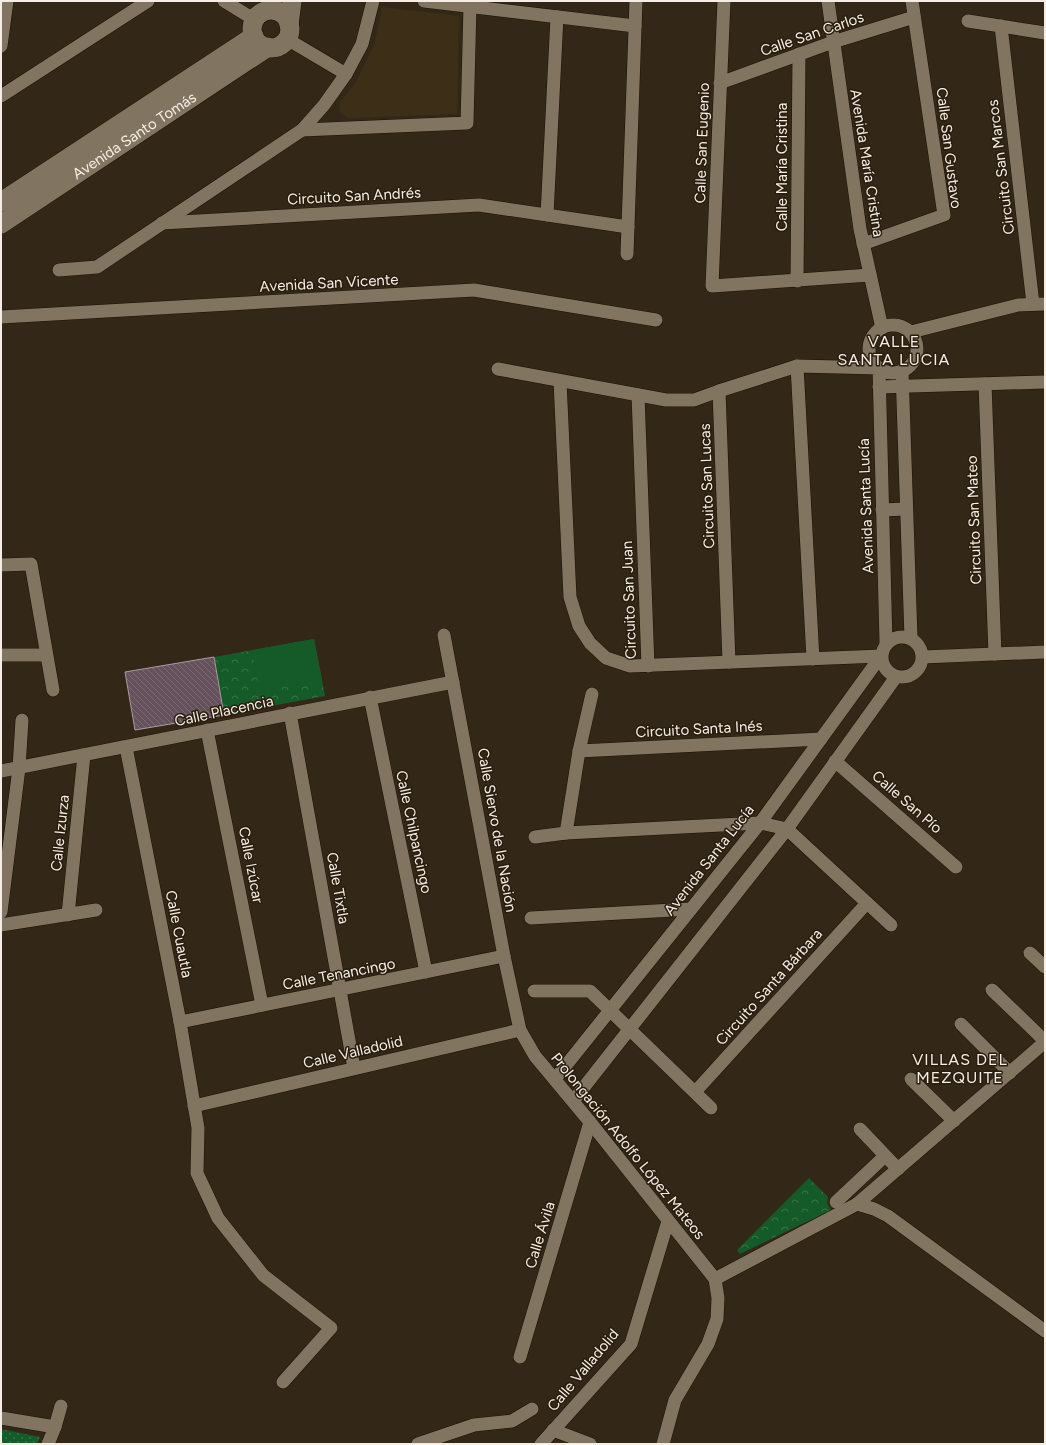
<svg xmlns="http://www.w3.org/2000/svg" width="1046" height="1445" font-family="Figtree,sans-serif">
<defs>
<pattern id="park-crowns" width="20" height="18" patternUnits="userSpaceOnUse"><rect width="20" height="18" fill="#155b2a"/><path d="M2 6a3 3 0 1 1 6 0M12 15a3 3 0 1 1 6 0" fill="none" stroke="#387349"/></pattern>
<pattern id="garden-dots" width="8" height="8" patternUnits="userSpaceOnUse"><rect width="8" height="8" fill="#155b2a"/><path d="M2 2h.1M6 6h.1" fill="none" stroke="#387349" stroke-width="1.8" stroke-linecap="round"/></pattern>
<pattern id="building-back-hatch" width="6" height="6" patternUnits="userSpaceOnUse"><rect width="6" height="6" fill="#65515b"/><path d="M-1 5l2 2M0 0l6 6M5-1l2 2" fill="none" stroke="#7c6a72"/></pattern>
</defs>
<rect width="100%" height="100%" fill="#332818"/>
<polygon fill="#3d2e18" points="382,7 459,16 457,114 349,118 340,113 339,104 356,82 374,46"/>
<g fill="url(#park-crowns)">
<polygon points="314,639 325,696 224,715 214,657"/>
<polygon points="809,1178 828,1197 827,1203 831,1210 740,1254 737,1250"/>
</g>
<polygon fill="url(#garden-dots)" points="1,1429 40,1437 37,1444 1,1444"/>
<polygon fill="#155b2a" points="314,639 322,680 260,691 252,650"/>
<polygon fill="url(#building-back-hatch)" stroke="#af98a3" points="214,657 224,715 135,730 125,672"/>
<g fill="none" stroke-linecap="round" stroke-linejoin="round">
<g stroke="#1b1103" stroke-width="14">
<g id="street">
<polyline points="224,1 255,20"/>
<polyline points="424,1 635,26"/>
<polyline points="724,1 712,286 870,275"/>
<polyline points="828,1 860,229 882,328"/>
<polyline points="968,21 1045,33"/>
<polyline points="1001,26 1033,304"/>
<polyline points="287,39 346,74"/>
<polyline points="1,46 7,1"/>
<polyline points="720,83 833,42 914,17"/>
<polyline points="1,96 148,1"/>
<polyline points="302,130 467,123 470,6"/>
<polyline points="547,215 557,17"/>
<polyline points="162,223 479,205 628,227"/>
<polyline points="863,244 944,215 912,1"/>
<polyline points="627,254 636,1"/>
<polyline points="59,270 97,267 302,130 324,105 346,74 362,44 373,1"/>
<polyline points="797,281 799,54"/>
<polyline points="1,317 474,290 656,320"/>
<circle cx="893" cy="349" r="24"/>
<polyline points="911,332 1018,305 1045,304"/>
<polyline points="797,366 813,659"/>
<polyline points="498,369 666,400 694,400 719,391 797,366 879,368 886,643"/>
<polyline points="902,371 911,638"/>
<polyline points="560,381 570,597 579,626 590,643 606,658 630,666 881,656"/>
<polyline points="985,384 995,654"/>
<polyline points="879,387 1045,382"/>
<polyline points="719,391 729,662"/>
<polyline points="638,395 648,666"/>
<polyline points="882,510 906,509"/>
<polyline points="1,565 31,564 53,690"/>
<polyline points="444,635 504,956 520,1030 535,1056 590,1122 715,1279"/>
<circle cx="902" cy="657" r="20"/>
<polyline points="1,655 46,655"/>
<polyline points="923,657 1045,652"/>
<polyline points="370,697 426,972"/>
<polyline points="290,713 354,1068"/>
<polyline points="207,730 262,1005"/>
<polyline points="126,747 180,1022 198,1128 197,1173 218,1218 263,1275 331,1328 283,1382"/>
<polyline points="579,751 821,739"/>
<polyline points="835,761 956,867"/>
<polyline points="1,771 453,682"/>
<polyline points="566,833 579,751 592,694"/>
<polyline points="535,837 566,833 760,823 787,829 891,925"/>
<polyline points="1,912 19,768 22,720"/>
<polyline points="68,915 84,755"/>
<polyline points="531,918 691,909"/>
<polyline points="1,925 96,910"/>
<polyline points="1030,953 1045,967"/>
<polyline points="992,990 1045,1041"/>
<polyline points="534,991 590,991 711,1108"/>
<polyline points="180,1022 504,956"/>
<polyline points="961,1024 1010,1073"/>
<polyline points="555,1079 760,823 881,656"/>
<polyline points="911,1079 954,1121"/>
<polyline points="695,1092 867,903"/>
<polyline points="573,1101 787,829 896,677"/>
<polyline points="194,1106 520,1030"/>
<polyline points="860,1129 898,1169"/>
<polyline points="836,1202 885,1156"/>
<polyline points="857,1204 874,1209 888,1216 1045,1331"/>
<polyline points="715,1279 857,1204 1045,1042"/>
<polyline points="520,1357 590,1122"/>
<polyline points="1,1418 55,1427"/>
<polyline points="553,1430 590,1444"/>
<polyline points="48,1444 55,1427 61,1406"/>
<polyline points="418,1444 474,1425 512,1421 532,1409"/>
<polyline points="541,1444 631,1344 668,1221"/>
<polyline points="663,1444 675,1400 708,1344 717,1319 718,1298 715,1279"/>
</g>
</g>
<g stroke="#1b1103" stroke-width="20">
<g id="secondary">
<circle cx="271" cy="29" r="19"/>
<polyline points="289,25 292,1"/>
<polyline points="1,202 254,36"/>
<path id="s1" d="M1 224 268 47"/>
</g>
</g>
<use href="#street" stroke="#817461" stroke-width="13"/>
<use href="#secondary" stroke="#817461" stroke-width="19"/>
</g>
<g text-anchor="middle" stroke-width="3" stroke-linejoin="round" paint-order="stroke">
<g font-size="15" fill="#f6eee4" stroke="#291e0e">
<text transform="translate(812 34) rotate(-19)" y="5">Calle San Carlos</text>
<text dy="5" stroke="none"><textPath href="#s1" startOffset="160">Avenida Santo Tomás</textPath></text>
<text transform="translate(702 143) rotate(-88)" y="5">Calle San Eugenio</text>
<text transform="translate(949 148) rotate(83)" y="5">Calle San Gustavo</text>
<text transform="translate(867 163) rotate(81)" y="5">Avenida María Cristina</text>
<text transform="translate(782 167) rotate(-90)" y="5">Calle María Cristina</text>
<text transform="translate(1001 167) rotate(-97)" y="5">Circuito San Marcos</text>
<text transform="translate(354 196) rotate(-3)" y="5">Circuito San Andrés</text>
<text transform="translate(329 283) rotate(-3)" y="5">Avenida San Vicente</text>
<text transform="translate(707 486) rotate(-92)" y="5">Circuito San Lucas</text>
<text transform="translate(866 506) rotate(-92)" y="5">Avenida Santa Lucía</text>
<text transform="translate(974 520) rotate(-92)" y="5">Circuito San Mateo</text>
<text transform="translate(629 600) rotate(-92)" y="5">Circuito San Juan</text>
<text transform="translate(224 711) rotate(-12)" y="5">Calle Placencia</text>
<text transform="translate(699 729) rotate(-3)" y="5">Circuito Santa Inés</text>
<text transform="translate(907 802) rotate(41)" y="5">Calle San Pío</text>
<text transform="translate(497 830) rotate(80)" y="5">Calle Siervo de la Nación</text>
<text transform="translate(414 832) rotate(78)" y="5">Calle Chilpancingo</text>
<text transform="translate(60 833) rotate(-84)" y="5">Calle Izurza</text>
<text transform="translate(709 860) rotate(-52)" y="5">Avenida Santa Lucía</text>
<text transform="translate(251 865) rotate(79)" y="5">Calle Izúcar</text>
<text transform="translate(338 888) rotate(80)" y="5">Calle Tixtla</text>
<text transform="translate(179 934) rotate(79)" y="5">Calle Cuautla</text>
<text transform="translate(339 974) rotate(-11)" y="5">Calle Tenancingo</text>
<text transform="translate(769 987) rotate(-48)" y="5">Circuito Santa Bárbara</text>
<text transform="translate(353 1052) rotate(-13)" y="5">Calle Valladolid</text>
<text transform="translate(628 1146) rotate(51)" y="5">Prolongación Adolfo López Mateos</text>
<text transform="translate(540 1235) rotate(-73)" y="5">Calle Ávila</text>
<text transform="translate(583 1370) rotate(-50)" y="5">Calle Valladolid</text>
</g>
<g font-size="16" letter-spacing="1" fill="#f6eee4" stroke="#291e0e">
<text x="894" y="347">VALLE<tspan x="894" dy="18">SANTA LUCIA</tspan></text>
<text x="960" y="1065">VILLAS DEL<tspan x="960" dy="18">MEZQUITE</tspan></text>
</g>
</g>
<rect width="1046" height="1445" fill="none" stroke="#f6eee4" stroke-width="4"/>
</svg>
